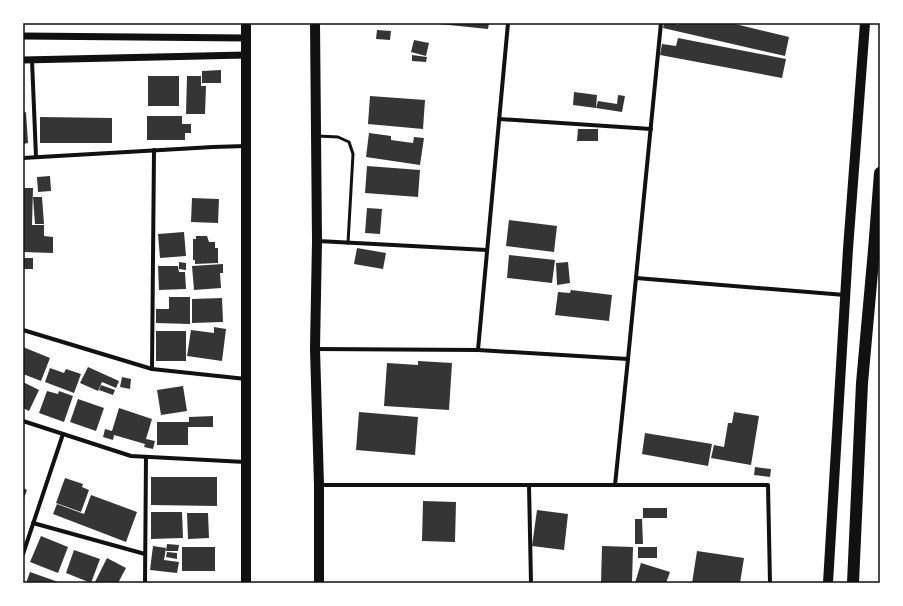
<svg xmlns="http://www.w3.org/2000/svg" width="903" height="606" font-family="'Fira Sans',sans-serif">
<rect width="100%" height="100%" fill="#fff"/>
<g fill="#353535">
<polygon points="439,23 489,23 488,29 439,24"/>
<polygon points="664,23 671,23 679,25 679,23 731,23 789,37 785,56 663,28"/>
<polygon points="377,30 391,31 390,40 376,39"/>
<polygon points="678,38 786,59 782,78 660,55 662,44 676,46"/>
<polygon points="414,40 429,43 426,56 411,52"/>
<polygon points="412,55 427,57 426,62 412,61"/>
<polygon points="221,70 221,83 202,83 202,71"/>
<rect x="148" y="76" width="31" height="30"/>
<polygon points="187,76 201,76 201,86 206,86 205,114 186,114"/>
<polygon points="574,92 597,95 596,108 573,105"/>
<polygon points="618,95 625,96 622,112 596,108 598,101 617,104"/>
<polygon points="370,96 425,100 423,129 368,124"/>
<polygon points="26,112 28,143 23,144 23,113"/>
<polygon points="147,116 182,116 182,124 191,124 191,133 185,133 185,140 147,140"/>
<polygon points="40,117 112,118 112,143 40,143"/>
<polygon points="578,129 598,129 598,141 577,141"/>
<polygon points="369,133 391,136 391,140 413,143 414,137 424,138 420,165 366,157"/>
<polygon points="367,166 420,170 418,197 365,193"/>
<polygon points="50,176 51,191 38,192 37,177"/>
<polygon points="23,188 33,188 32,225 44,225 44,236 53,237 53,253 23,252"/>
<polygon points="33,197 42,197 44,224 35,224"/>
<polygon points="192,198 219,199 218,223 191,222"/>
<polygon points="367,208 382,209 380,234 365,233"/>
<polygon points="509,220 557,226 554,252 506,246"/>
<polygon points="184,232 186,256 160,258 158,234"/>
<polygon points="196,236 207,236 209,242 215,242 215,248 218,248 218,263 195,264 195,260 193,260 193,239 196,239"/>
<polygon points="357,248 386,253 383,269 354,264"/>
<polygon points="509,255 555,260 552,283 507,278"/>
<rect x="23" y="258" width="10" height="11"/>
<polygon points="179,262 186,263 186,270 179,269"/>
<polygon points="568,262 570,283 557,285 556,263"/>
<polygon points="223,264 223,273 220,273 221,288 194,290 192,266"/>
<polygon points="158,266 178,266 179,272 185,272 186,289 159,290"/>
<polygon points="571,290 612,295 609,321 555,315 558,292 570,293"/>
<polygon points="169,297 190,297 190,324 156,323 156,309 169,309"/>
<polygon points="222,298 223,322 192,323 192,299"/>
<polygon points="214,327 226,329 222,361 187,356 191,330 214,333"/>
<rect x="156" y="331" width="30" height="30"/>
<polygon points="23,347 50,358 41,381 23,374"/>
<polygon points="418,361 452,363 449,410 384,406 387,363 418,365"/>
<polygon points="88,367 119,381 116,388 102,382 98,391 80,383"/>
<polygon points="50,368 64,373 66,369 81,374 74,393 45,382"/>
<polygon points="122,377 131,379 130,389 120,387"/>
<polygon points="23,382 39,390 29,411 23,408"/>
<polygon points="101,385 115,390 113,395 99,390"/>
<polygon points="183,386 187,411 161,415 157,390"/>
<polygon points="47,391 58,394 59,391 73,396 64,422 39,413"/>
<polygon points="78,399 104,408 96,431 70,422"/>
<polygon points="119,408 152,419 146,439 155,441 153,449 144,447 145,444 114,435 113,440 103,437 105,429 112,431"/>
<polygon points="359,412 418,417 415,455 356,450"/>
<polygon points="734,412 759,416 751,465 711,458 714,445 724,447 728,423 732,423"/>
<polygon points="213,416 213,427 188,427 188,445 157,445 157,422 189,422 189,417"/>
<polygon points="645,433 712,444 708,466 642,454"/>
<polygon points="755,467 771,469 770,477 754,475"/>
<polygon points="151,477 217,477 217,506 151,505"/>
<polygon points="65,478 83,484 82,487 89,490 81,512 56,503"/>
<polygon points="23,488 27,490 23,501"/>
<polygon points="91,495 137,512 126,542 53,514 57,504 84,514"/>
<polygon points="423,501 456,502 455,542 422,541"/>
<rect x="643" y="508" width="24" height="10"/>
<polygon points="537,510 568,514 564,550 532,546"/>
<polygon points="151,512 182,512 183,538 151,539"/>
<polygon points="187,513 208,513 209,538 188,539"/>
<polygon points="635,519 642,519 643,544 635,544"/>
<polygon points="41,536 68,547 58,573 30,562"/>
<polygon points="167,544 179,545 178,551 166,551"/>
<polygon points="153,546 166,548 164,560 179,562 177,573 150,570"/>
<polygon points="602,546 633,547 632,583 601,583"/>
<rect x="182" y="547" width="33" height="24"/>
<rect x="638" y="547" width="19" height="11"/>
<polygon points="74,550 100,559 91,583 66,573"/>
<polygon points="697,551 744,558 740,583 692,583"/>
<polygon points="167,552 177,553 177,559 166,557"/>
<polygon points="107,558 126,568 118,583 98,583 95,582"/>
<polygon points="641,563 670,572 666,583 635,583"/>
<polygon points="30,572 61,583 26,583"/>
</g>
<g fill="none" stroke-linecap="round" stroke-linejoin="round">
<polyline stroke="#111" stroke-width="3" points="317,136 338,137 349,142 353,154 348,243"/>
<g stroke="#111" stroke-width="4">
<polyline points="32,60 36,157"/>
<polyline points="499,119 651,129"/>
<polyline points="23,158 213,147 246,146"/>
<polyline points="318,241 487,250"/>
<polyline points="636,278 845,295"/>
<polyline points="23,330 152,369 246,379"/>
<polyline points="315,349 478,350 628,359"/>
<polyline points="478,350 508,23"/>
<polyline points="152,369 154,150"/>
<polyline points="23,421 131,456 245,462"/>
<polyline points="320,485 768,485 770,583"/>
<polyline points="529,485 531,583"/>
<polyline points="615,485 628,359 661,23"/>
<polyline points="33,523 145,554"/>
<polyline points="23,554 63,434"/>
<polyline points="145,583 146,457"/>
</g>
<g stroke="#111" stroke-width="7">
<polyline points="23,36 246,38"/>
<polyline points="23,60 246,55"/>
</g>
<g stroke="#111" stroke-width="10">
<polyline points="246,23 246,583"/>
<polyline points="315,23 317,241 315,349 319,485 319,583"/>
<polyline points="828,583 848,249 865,23"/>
</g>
<polyline stroke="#111" stroke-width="12" points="853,583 862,383 874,250 880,173"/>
</g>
<rect width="903" height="606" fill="none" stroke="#ffffff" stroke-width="48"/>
<rect x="24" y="24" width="855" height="558" fill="none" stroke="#111" stroke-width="1.5"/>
</svg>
